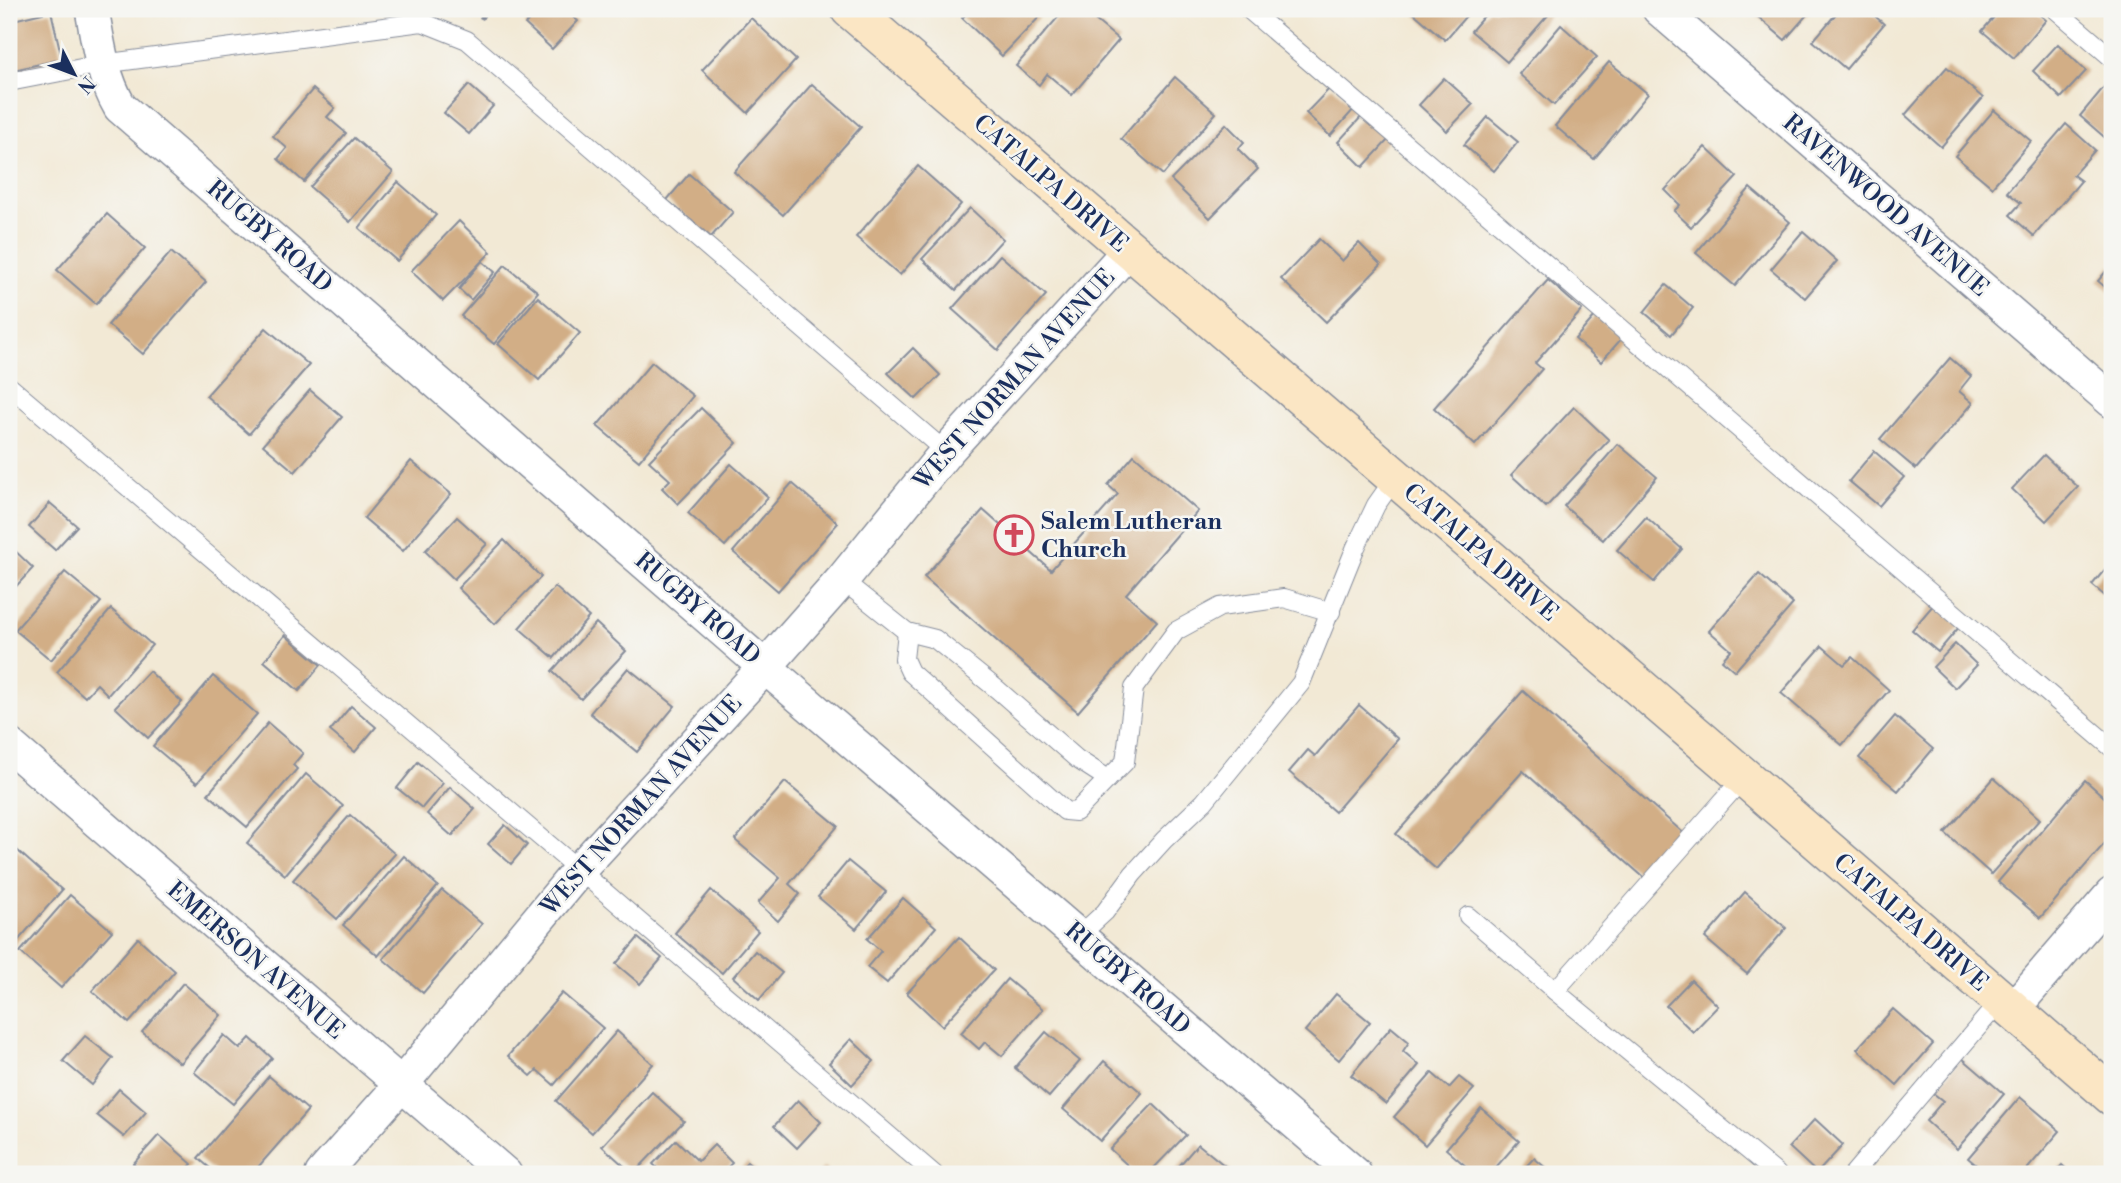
<svg xmlns="http://www.w3.org/2000/svg" width="2121" height="1183" font-family="'Libre Bodoni',serif">
<rect width="100%" height="100%" fill="#f6f6f2"/>
<filter id="ink" filterUnits="userSpaceOnUse"><feTurbulence type="fractalNoise" baseFrequency=".0143" numOctaves="2"/><feDisplacementMap in="SourceGraphic" scale="14" xChannelSelector="R" yChannelSelector="G"/><feConvolveMatrix kernelMatrix="1 2 1 2 8 2 1 2 1" color-interpolation-filters="sRGB"/></filter>
<filter id="wash" filterUnits="userSpaceOnUse"><feTurbulence type="fractalNoise" baseFrequency=".00686" numOctaves="4" result="noise"/><feDisplacementMap in="SourceGraphic" scale="28" xChannelSelector="R" yChannelSelector="G"/><feGaussianBlur stdDeviation="1.57" result="paint"/><feColorMatrix in="noise" values="0 0 0 0 0 0 0 0 0 0 0 0 0 0 0 0 0 1.4 0 .05"/><feComposite in="paint" operator="in"/></filter>
<g filter="url(#wash)">
<rect width="100%" height="100%" fill="#f2e9d5"/>
<g id="blocks">
<g fill="#d2ae86">
<polygon points="539,9 564,9 578,21 552,49 525,24"/>
<polygon points="971,9 1047,9 1002,56 962,18"/>
<polygon points="1065,9 1082,9 1119,40 1072,95 1047,74 1039,85 1016,66"/>
<polygon points="1409,9 1472,9 1445,40"/>
<polygon points="1490,9 1543,9 1549,14 1507,62 1471,31"/>
<polygon points="1749,9 1812,9 1785,40"/>
<polygon points="1840,9 1867,9 1884,24 1846,69 1813,41"/>
<polygon points="2001,9 2033,9 2046,20 2014,58 1982,31"/>
<polygon points="51,11 62,59 9,71 9,21"/>
<polygon points="751,18 796,60 748,113 702,70"/>
<polygon points="1561,25 1597,57 1554,105 1519,74"/>
<polygon points="2058,44 2086,71 2061,98 2033,71"/>
<polygon points="1609,62 1648,94 1594,159 1555,126"/>
<polygon points="1947,67 1983,98 1941,147 1905,115"/>
<polygon points="1175,77 1216,113 1163,175 1121,139"/>
<polygon points="1444,78 1473,104 1447,131 1419,105"/>
<polygon points="812,84 861,127 783,215 734,172"/>
<polygon points="469,85 493,106 469,134 444,113"/>
<polygon points="1332,86 1355,108 1330,136 1306,113"/>
<polygon points="2104,87 2112,95 2112,139 2110,142 2080,116"/>
<polygon points="313,89 335,108 327,117 346,133 304,182 278,159 287,148 273,136"/>
<polygon points="1994,110 2031,141 1992,187 1955,156"/>
<polygon points="1363,115 1389,139 1363,167 1338,142"/>
<polygon points="1488,117 1518,142 1494,171 1464,145"/>
<polygon points="1226,124 1244,142 1238,149 1258,169 1210,218 1171,180"/>
<polygon points="2066,124 2095,150 2073,175 2081,181 2034,236 2010,215 2021,203 2007,192"/>
<polygon points="354,138 393,172 350,222 310,187"/>
<polygon points="1705,147 1737,177 1691,227 1674,211 1680,205 1665,190"/>
<polygon points="918,166 961,204 900,275 856,237"/>
<polygon points="689,174 733,212 711,237 667,200"/>
<polygon points="398,182 436,215 397,261 359,228"/>
<polygon points="1750,188 1790,222 1735,286 1696,253"/>
<polygon points="970,208 1003,239 956,290 922,259"/>
<polygon points="107,214 145,248 96,304 57,270"/>
<polygon points="459,221 491,252 443,301 411,271"/>
<polygon points="1803,231 1837,261 1805,298 1771,269"/>
<polygon points="1319,239 1342,261 1359,243 1381,265 1326,322 1281,279"/>
<polygon points="171,252 206,282 143,354 108,325"/>
<polygon points="1000,255 1046,295 998,350 952,309"/>
<polygon points="482,261 495,272 471,300 459,289"/>
<polygon points="2112,264 2112,293 2098,281"/>
<polygon points="505,265 538,292 494,344 461,316"/>
<polygon points="1548,280 1582,310 1535,363 1542,369 1475,445 1434,408"/>
<polygon points="1666,285 1693,308 1671,335 1644,312"/>
<polygon points="538,297 580,333 539,380 498,344"/>
<polygon points="1595,316 1622,338 1601,362 1575,339"/>
<polygon points="266,328 309,365 249,434 206,396"/>
<polygon points="913,348 940,375 916,399 888,373"/>
<polygon points="1950,358 1971,376 1959,391 1973,403 1916,469 1880,439"/>
<polygon points="652,362 693,396 639,461 597,426"/>
<polygon points="310,390 342,417 295,472 263,445"/>
<polygon points="1574,407 1609,440 1546,507 1511,475"/>
<polygon points="701,408 737,443 678,504 662,488 670,480 649,461"/>
<polygon points="1618,444 1657,477 1603,540 1564,506"/>
<polygon points="1874,451 1904,477 1879,506 1849,481"/>
<polygon points="1134,455 1198,511 1126,594 1157,621 1078,712 924,577 983,510 1051,570 1118,494 1108,485"/>
<polygon points="2044,455 2078,487 2046,521 2012,489"/>
<polygon points="411,461 451,494 403,551 364,518"/>
<polygon points="731,464 768,497 725,546 688,513"/>
<polygon points="792,483 838,523 778,591 733,552"/>
<polygon points="50,503 77,526 55,550 29,527"/>
<polygon points="457,517 487,544 454,579 425,551"/>
<polygon points="1646,517 1682,549 1654,582 1617,550"/>
<polygon points="504,540 541,577 495,624 458,588"/>
<polygon points="9,545 33,568 9,594"/>
<polygon points="2112,561 2112,602 2092,585"/>
<polygon points="65,572 101,602 51,660 15,630"/>
<polygon points="1759,574 1793,604 1735,671 1722,660 1731,650 1709,631"/>
<polygon points="555,587 589,617 554,658 519,628"/>
<polygon points="1934,604 1960,626 1938,652 1912,630"/>
<polygon points="111,609 152,645 108,695 97,684 85,697 57,672"/>
<polygon points="596,623 626,651 581,699 552,671"/>
<polygon points="285,635 321,665 299,691 264,661"/>
<polygon points="1955,644 1977,665 1955,688 1933,667"/>
<polygon points="1822,646 1844,665 1852,657 1889,690 1842,745 1781,693"/>
<polygon points="628,668 675,706 637,752 590,713"/>
<polygon points="149,671 182,702 148,738 115,707"/>
<polygon points="213,676 257,714 197,783 153,746"/>
<polygon points="1523,691 1688,837 1649,882 1523,771 1436,869 1396,834"/>
<polygon points="1359,705 1398,739 1335,812 1289,772 1308,750 1315,756"/>
<polygon points="351,706 376,727 355,752 330,731"/>
<polygon points="1895,716 1933,749 1898,791 1859,758"/>
<polygon points="268,723 303,753 293,765 297,769 247,827 208,794"/>
<polygon points="418,762 443,783 422,808 397,788"/>
<polygon points="306,774 343,806 285,875 247,843"/>
<polygon points="1994,778 2040,819 1991,874 1945,833"/>
<polygon points="2085,780 2112,804 2112,835 2040,918 1998,882"/>
<polygon points="785,782 838,826 789,884 800,894 778,921 758,903 780,878 735,840"/>
<polygon points="450,787 475,809 452,836 427,814"/>
<polygon points="350,815 395,854 337,919 293,880"/>
<polygon points="505,825 527,845 511,864 488,844"/>
<polygon points="9,843 62,890 9,951"/>
<polygon points="404,856 438,886 378,956 343,925"/>
<polygon points="848,861 886,892 856,929 818,897"/>
<polygon points="442,890 482,924 423,993 383,959"/>
<polygon points="711,890 758,931 722,973 675,933"/>
<polygon points="1745,892 1786,928 1747,974 1705,938"/>
<polygon points="70,895 112,931 61,988 20,952"/>
<polygon points="903,898 936,927 887,983 867,967 881,951 867,939"/>
<polygon points="959,937 994,970 942,1026 907,993"/>
<polygon points="138,938 175,971 129,1023 92,991"/>
<polygon points="638,938 662,958 640,984 616,964"/>
<polygon points="755,951 782,973 759,1000 733,977"/>
<polygon points="1007,979 1043,1009 1002,1056 985,1042 979,1049 961,1033"/>
<polygon points="1691,980 1718,1006 1693,1032 1666,1006"/>
<polygon points="183,983 221,1015 180,1063 142,1032"/>
<polygon points="562,993 603,1028 554,1085 537,1070 531,1076 508,1056"/>
<polygon points="1336,994 1370,1022 1339,1060 1305,1031"/>
<polygon points="1893,1009 1933,1044 1897,1085 1857,1049"/>
<polygon points="1391,1027 1409,1042 1403,1051 1419,1065 1386,1104 1351,1075"/>
<polygon points="617,1031 653,1064 592,1133 556,1101"/>
<polygon points="1046,1032 1080,1061 1049,1097 1015,1068"/>
<polygon points="224,1035 240,1049 250,1038 272,1058 233,1104 194,1072"/>
<polygon points="85,1036 113,1058 92,1085 63,1061"/>
<polygon points="851,1039 874,1061 852,1085 829,1063"/>
<polygon points="1962,1058 2004,1094 1957,1149 1926,1121 1943,1101 1933,1093"/>
<polygon points="1104,1061 1142,1093 1100,1141 1063,1109"/>
<polygon points="1432,1073 1449,1088 1459,1077 1474,1089 1425,1145 1394,1117"/>
<polygon points="269,1076 308,1110 252,1174 217,1174 198,1158"/>
<polygon points="119,1089 146,1112 124,1137 97,1115"/>
<polygon points="652,1092 684,1121 633,1174 602,1146"/>
<polygon points="2020,1097 2060,1131 2023,1174 1987,1174 1968,1158"/>
<polygon points="798,1100 821,1122 797,1148 774,1126"/>
<polygon points="1153,1104 1186,1135 1148,1174 1137,1174 1110,1149"/>
<polygon points="1481,1108 1519,1141 1490,1174 1475,1174 1446,1149"/>
<polygon points="1815,1119 1843,1145 1817,1173 1789,1147"/>
<polygon points="159,1135 192,1164 183,1174 145,1174 133,1164"/>
<polygon points="676,1140 698,1161 714,1145 732,1163 721,1174 663,1174 653,1164"/>
<polygon points="1198,1144 1235,1174 1172,1174"/>
<polygon points="1534,1158 1553,1174 1519,1174"/>
<polygon points="747,1162 761,1174 736,1174"/>
<polygon points="2062,1165 2072,1174 2054,1174"/>
<polygon points="824,1167 832,1174 818,1174"/>
</g>
</g>
</g>
<g filter="url(#ink)">
<use href="#blocks" fill-opacity="0" stroke="#868c9a" stroke-width="2"/>
<g fill="none" stroke-linecap="round" stroke-linejoin="round">
<g stroke="#868c9a" stroke-width="20">
<g id="lane">
<polyline points="1248,9 2112,748"/>
<polyline points="2055,9 2112,58"/>
<polyline points="9,82 102,64 422,22 467,40 946,452"/>
<polyline points="9,386 579,870 934,1174"/>
<polyline points="842,580 907,632 935,639 998,690 1077,759 1108,779 1125,762 1134,688 1176,631 1220,607 1284,598 1331,612"/>
<polyline points="907,632 904,659 910,672 1065,811 1076,812 1108,779"/>
<polyline points="1468,916 1555,991 1777,1174"/>
<polyline points="1079,936 1105,912 1133,874 1164,840 1204,802 1301,683 1355,549 1376,505 1395,478"/>
<polyline points="1555,991 1744,777"/>
<polyline points="1853,1174 2001,1000"/>
</g>
</g>
<g stroke="#868c9a" stroke-width="36">
<g id="street">
<path d="M92 9C98 43 102 76 120 107L765 667 1355 1174"/>
<polyline points="1659,9 2112,401"/>
<polyline points="9,745 505,1174"/>
<polyline points="2012,1010 2112,894"/>
<polyline points="322,1174 401,1085 579,870 765,667 842,580 946,452 1129,250"/>
</g>
</g>
<g stroke="#868c9a" stroke-width="41">
<polyline id="secondary" points="850,9 1744,777 2112,1096"/>
</g>
<polyline stroke="#868c9a" stroke-width="4.5" stroke-dasharray="5 5" stroke-linecap="butt" points="481,19 484,13 484,9"/>
<use href="#lane" stroke="#fff" stroke-width="18"/>
<use href="#street" stroke="#fff" stroke-width="33"/>
<use href="#secondary" stroke="#fbe6c4" stroke-width="38"/>
</g>
</g>
<defs>
<g id="church-ring" transform="scale(2.0125)"><circle r="9.5" fill="#f6f6f2" stroke="#d1495b" stroke-width="1.5"/><path d="M-1.2-6h2.4v3.5h3.3v2.4h-3.3V6h-2.4V-.1h-3.3v-2.4h3.3Z" fill="#d1495b"/></g>
</defs>
<g fill-rule="evenodd">
<use href="#church-ring" x="1014" y="535"/>
</g>
<g text-anchor="middle" stroke-width="5" stroke-linejoin="round" paint-order="stroke">
<g font-size="24" fill="#1b2f5e" stroke="#f6f6f2">
<text transform="translate(1051 183) rotate(41)" y="8">CATALPA DRIVE</text>
<text transform="translate(1886 205) rotate(41)" y="8">RAVENWOOD AVENUE</text>
<text transform="translate(270 236) rotate(41)" y="8">RUGBY ROAD</text>
<text transform="translate(1014 379) rotate(-48)" y="8">WEST NORMAN AVENUE</text>
<text transform="translate(1481 552) rotate(41)" y="8">CATALPA DRIVE</text>
<text transform="translate(698 608) rotate(41)" y="8">RUGBY ROAD</text>
<text transform="translate(641 805) rotate(-48)" y="8">WEST NORMAN AVENUE</text>
<text transform="translate(1911 922) rotate(41)" y="8">CATALPA DRIVE</text>
<text transform="translate(256 960) rotate(41)" y="8">EMERSON AVENUE</text>
<text transform="translate(1128 978) rotate(41)" y="8">RUGBY ROAD</text>
</g>
<g font-size="24" font-weight="bold" fill="#1b2f5e" stroke="#f6f6f2" text-anchor="start">
<text x="1041" y="529">Salem Lutheran<tspan x="1041" dy="28">Church</tspan></text>
</g>
</g>
<rect width="2121" height="1183" fill="none" stroke="#f6f6f2" stroke-width="35"/>
<g transform="translate(74 74) rotate(132)" stroke="#f6f6f2" stroke-width="5" paint-order="stroke">
<path d="M0-5L12 26L0 18L-12 26Z" fill="#1b2f5e"/>
<text y="-10" font-size="19" font-weight="bold" text-anchor="middle" fill="#1b2f5e">N</text>
</g>
</svg>
